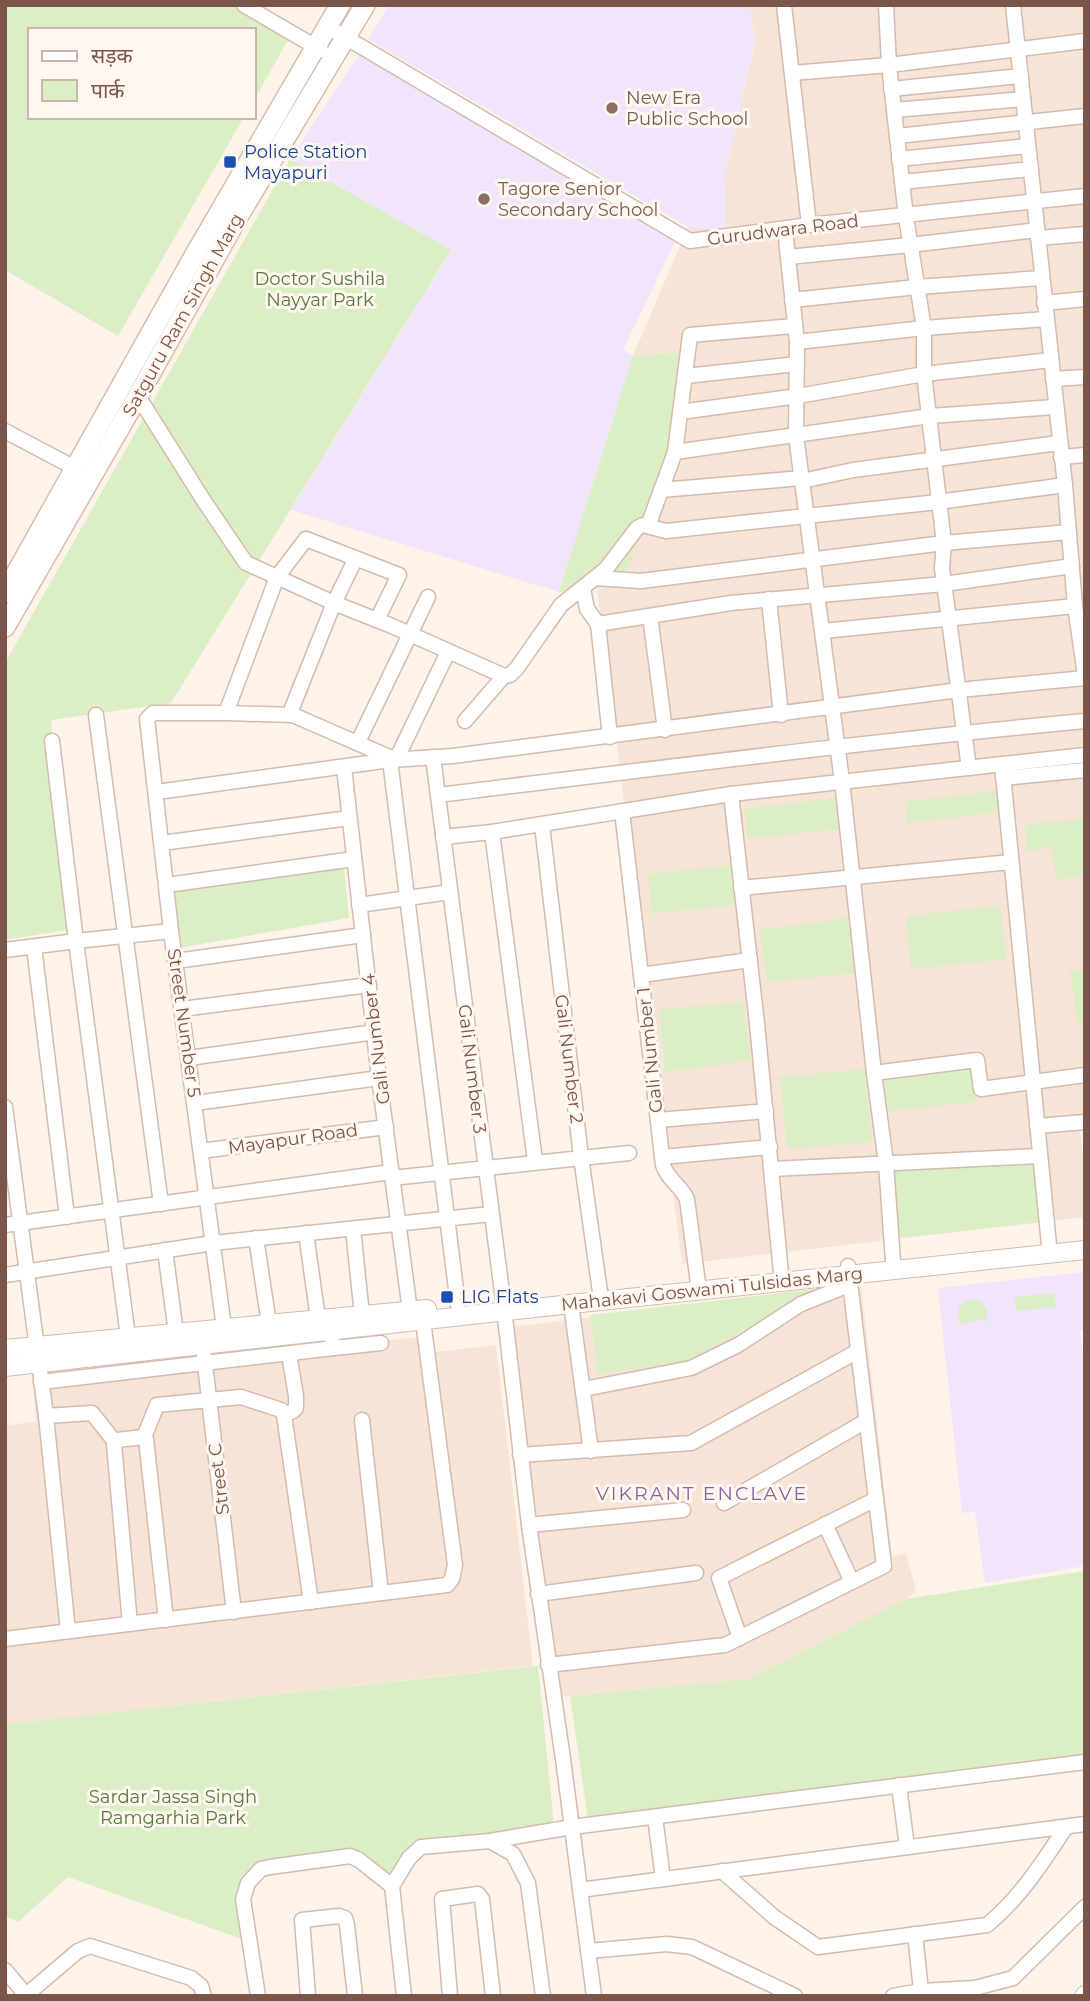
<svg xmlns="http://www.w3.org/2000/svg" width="1090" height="2001" font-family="Montserrat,'Noto Sans Devanagari',sans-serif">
<rect width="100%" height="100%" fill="#fef3e9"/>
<g fill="#f6e4d6">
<polygon points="740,5 1085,5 1085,1120 1079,1121 1085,1177 1085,1217 682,1264 597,588 623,579 677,352 633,356 688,227 726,229 725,173 755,43 751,11"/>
<polygon points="861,1283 892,1556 906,1553 916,1591 906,1599 748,1679 558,1697 512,1327"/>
<polygon points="434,1336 435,1352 496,1345 533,1666 5,1724 5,1426 36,1421 32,1380 314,1347"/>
</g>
<g fill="#f0e5fb">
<polygon points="389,5 740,5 751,11 755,42 725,173 726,230 688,227 368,39"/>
<polygon points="360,53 676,240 623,350 633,356 559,592 291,510 451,251 290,159"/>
<polygon points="1085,1272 1085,1330 1080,1331 1085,1374 1085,1566 985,1583 975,1512 962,1513 938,1288"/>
</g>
<g fill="#dbeec5">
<polygon points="5,5 258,5 296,26 254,100 254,30 30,30 30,117 244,117 118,336 5,270"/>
<polygon points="290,159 451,250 171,703 51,720 73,929 5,940 5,663"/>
<polygon points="678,352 675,456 622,579 597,588 559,592 633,356"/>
<polygon points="997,791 1000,812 907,823 905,802"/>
<polygon points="836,798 839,829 748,839 744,809"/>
<polygon points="1085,818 1085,876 1056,880 1051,846 1027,852 1025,825"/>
<polygon points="731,865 735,905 652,914 648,874"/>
<polygon points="344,868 349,918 179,948 173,890"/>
<polygon points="1000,906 1006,959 911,969 906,916"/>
<polygon points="848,918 854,973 767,982 759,930"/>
<polygon points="1085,970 1085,1021 1077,1022 1070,971"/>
<polygon points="743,1002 750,1061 665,1072 659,1010"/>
<polygon points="973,1057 977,1102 885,1112 882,1064"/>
<polygon points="865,1069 872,1142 787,1149 780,1077"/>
<polygon points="1042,1147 1050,1221 898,1238 889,1162"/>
<polygon points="826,1288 683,1362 598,1374 590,1315"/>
<polygon points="1054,1293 1056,1307 1016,1311 1015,1297"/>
<path d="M971 1299 981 1301 987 1308V1322L982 1319 960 1324C955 1312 959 1303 971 1299Z"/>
<polygon points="1085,1571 1085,1755 588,1819 570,1696 748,1679 906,1599"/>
<polygon points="538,1666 554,1826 411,1845 392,1879 354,1850 260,1861 237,1900 242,1939 68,1877 18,1922 5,1916 5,1724"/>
</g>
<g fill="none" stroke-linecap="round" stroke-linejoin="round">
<g stroke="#d4bbaf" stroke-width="17">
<g id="minor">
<polyline points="244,5 321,50"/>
<polyline points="784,5 809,225"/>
<polyline points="886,5 889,65 906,217 924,328 924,374 944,543 942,568 969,768"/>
<polyline points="1013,5 1065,485 1075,606 1085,675"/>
<polyline points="328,27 690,241 809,225 1085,196"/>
<polyline points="792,73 889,65 1085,41"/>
<polyline points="891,89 1021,76"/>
<polyline points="894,110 1023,99"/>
<polyline points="897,136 1085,116"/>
<polyline points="899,159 1028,146"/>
<polyline points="902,182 1031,169"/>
<polyline points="785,230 797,342 796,436 842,781 874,1073 886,1163 893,1261"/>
<polyline points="1038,238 1085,234"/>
<polyline points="788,257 910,245 1037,230"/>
<polyline points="792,300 917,287 1041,278"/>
<polyline points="1044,303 1085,299"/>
<polyline points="797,342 924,328 1046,319"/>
<polyline points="686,376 797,364"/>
<polyline points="1053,379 1085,377"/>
<polyline points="138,396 204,501 246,563 334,603 292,708 293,715 396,760 448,652"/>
<polyline points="680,412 798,396 924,374 1051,360"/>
<polyline points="5,431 75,468"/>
<polyline points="675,452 930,416 1055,407"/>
<polyline points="1061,457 1085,455"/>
<polyline points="802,481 853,470 1059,443"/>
<polyline points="661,490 802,478"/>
<polyline points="648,526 675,452 690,335 794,326"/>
<polyline points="355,560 334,603 392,626 504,676 510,675 517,668 561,605 606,569 637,528 643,525 666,531 938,502 1065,485"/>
<polyline points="596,578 641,581 944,543 1069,532"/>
<polyline points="583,588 587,609 598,624"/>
<polyline points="769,599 781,715"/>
<polyline points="650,616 665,730"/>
<polyline points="823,631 1075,606"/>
<polyline points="226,713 293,715"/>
<polyline points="96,715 161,1204"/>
<polyline points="465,721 504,676"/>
<polyline points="610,737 598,624 731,603 944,584 1072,566"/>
<polyline points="358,742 428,597"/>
<polyline points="433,757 503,1300 529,1525 563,1759 594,1996"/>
<polyline points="390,760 458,1305"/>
<polyline points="1002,764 1049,1245"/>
<polyline points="344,767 379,1078 410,1311"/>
<polyline points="1003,778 1085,770"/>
<polyline points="157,792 390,760 453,756 959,690 1085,678"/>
<polyline points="731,794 757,1024 781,1273"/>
<path d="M438 795C653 769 869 741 1085 721"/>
<path d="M622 811 663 1165C667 1179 681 1186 687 1199L699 1291"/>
<polyline points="542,825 581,1157 600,1292"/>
<polyline points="492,832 535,1161"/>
<polyline points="443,837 492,832 731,794 1085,755"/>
<polyline points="162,843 349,818"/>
<polyline points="167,885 354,859"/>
<polyline points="741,888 1011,862"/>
<polyline points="359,905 450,892"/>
<polyline points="34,947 67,1217"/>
<polyline points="5,950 76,941 52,741"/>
<polyline points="176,961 363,935"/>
<polyline points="641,975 750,960"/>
<polyline points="182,1009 369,985"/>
<polyline points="189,1058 375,1032"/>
<polyline points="874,1073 977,1060 981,1089 1085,1075"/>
<polyline points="195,1103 379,1078"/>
<polyline points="5,1107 46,1416 68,1631"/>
<polyline points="658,1120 766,1111"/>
<polyline points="1037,1126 1085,1122"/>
<polyline points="201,1151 386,1127"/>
<polyline points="662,1157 770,1147"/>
<polyline points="772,1169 1039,1156"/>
<polyline points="392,1178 629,1153"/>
<polyline points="5,1225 391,1172"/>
<polyline points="353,1229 362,1315"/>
<polyline points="306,1233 318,1319"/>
<polyline points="256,1238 269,1324"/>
<polyline points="165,1250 176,1333"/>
<polyline points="5,1275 213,1243 491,1214"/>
<polyline points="571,1304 591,1451"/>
<polyline points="224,1328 171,931 147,719 153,713 226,713 277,577 306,539 399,575 377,620"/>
<polyline points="128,1337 76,941 171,931"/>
<polyline points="332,1340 334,1348 381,1343"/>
<polyline points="204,1356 234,1612"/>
<polyline points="41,1382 334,1348"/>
<polyline points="584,1389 691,1368 738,1345 801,1304 849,1285"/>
<polyline points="284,1415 293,1411 296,1408 296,1396 289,1354"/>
<polyline points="46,1416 92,1413 115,1442"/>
<polyline points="362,1420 381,1593"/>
<polyline points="144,1437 157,1405 241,1397 281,1410 284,1415 311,1602"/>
<polyline points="520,1455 691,1443 858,1351"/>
<polyline points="724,1503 866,1421"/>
<polyline points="825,1524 852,1582"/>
<polyline points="529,1525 683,1510"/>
<polyline points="538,1594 696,1573"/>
<polyline points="130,1624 114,1444 117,1440 144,1437 146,1439 166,1620"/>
<polyline points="740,1638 719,1578 876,1499"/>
<polyline points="5,1639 447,1585 452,1579 455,1565 423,1321"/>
<polyline points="548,1665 725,1645 884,1566 848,1266"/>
<polyline points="899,1785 907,1847"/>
<polyline points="655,1817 663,1879"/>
<polyline points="490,1841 513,1854 528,1883 543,1996"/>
<path d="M722 1871 774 1917 818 1947 987 1925C1020 1898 1043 1862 1066 1827"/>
<polyline points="392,1886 409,1858 421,1847 490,1841 572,1827 1085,1762"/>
<polyline points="580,1890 1085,1824"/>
<polyline points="915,1934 921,1991"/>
<polyline points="588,1951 667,1944 692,1947 795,1996"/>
<polyline points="5,1970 26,1995"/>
<polyline points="25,1996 78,1951 90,1946 191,1978 201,1986 204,1996"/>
<polyline points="258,1996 243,1899 248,1883 261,1869 270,1867 350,1856 359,1860 392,1886 404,1996"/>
<polyline points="308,1996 302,1920 339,1916 345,1918 347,1925 355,1996"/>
<polyline points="450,1996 442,1899 478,1894 482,1899 493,1996"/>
<polyline points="893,1996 921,1991 975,1988 1013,1978 1085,1907"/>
</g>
</g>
<g stroke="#d4bbaf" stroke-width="20">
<g id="tertiary">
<polyline points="5,1349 427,1309"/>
<polyline points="5,1367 571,1304 1085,1250"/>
<polyline points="1084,1996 1085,1995"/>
</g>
</g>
<g stroke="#dabcaf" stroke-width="22">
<g id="secondary">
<polyline points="5,593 193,258 340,5"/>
<polyline points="5,627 138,396 239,215 365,5"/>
</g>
</g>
<use href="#minor" stroke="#fff" stroke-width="14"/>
<use href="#tertiary" stroke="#fff" stroke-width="18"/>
<use href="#secondary" stroke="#fff" stroke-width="19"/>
</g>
<g fill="#8d6e63" stroke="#fff7f0" stroke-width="2.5">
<circle cx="612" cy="108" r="7"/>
<circle cx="484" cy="199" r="7"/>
</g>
<g fill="#1a4fb4" stroke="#fff7f0" stroke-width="2.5">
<rect x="223" y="155" width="14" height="14" rx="3.5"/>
<rect x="440" y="1290" width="14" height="14" rx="3.5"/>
</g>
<g text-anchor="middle" stroke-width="6" stroke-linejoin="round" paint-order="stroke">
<g font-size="18" fill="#785e54" stroke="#fff7f0" text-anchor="start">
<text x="626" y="104">New Era<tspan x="626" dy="21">Public School</tspan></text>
<text x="498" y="195">Tagore Senior<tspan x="498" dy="21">Secondary School</tspan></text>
</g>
<g font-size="18" fill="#164399" stroke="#fff7f0" text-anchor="start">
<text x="244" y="158">Police Station<tspan x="244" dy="21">Mayapuri</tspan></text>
<text x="461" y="1303">LIG Flats</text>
</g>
<g font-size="18" fill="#7b5549" stroke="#fff7f0">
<text transform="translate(783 230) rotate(-7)" y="6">Gurudwara Road</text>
<text transform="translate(183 315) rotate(-61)" y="6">Satguru Ram Singh Marg</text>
<text transform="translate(184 1023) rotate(82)" y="6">Street Number 5</text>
<text transform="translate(376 1039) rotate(-97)" y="6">Gali Number 4</text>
<text transform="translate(650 1050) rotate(-96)" y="6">Gali Number 1</text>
<text transform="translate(569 1059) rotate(83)" y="6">Gali Number 2</text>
<text transform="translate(472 1069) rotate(83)" y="6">Gali Number 3</text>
<text transform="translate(293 1139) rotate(-8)" y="6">Mayapur Road</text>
<text transform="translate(712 1289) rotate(-6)" y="6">Mahakavi Goswami Tulsidas Marg</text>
<text transform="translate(219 1479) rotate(-97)" y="6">Street C</text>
</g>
<g font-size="18" fill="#587b3d" stroke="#fff7f0">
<text x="320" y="285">Doctor Sushila<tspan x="320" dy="21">Nayyar Park</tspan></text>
<text x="173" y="1803">Sardar Jassa Singh<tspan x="173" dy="21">Ramgarhia Park</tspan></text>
</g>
<g font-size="19" letter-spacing="2" fill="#84659e" stroke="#fff7f0">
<text x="702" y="1500">VIKRANT ENCLAVE</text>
</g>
</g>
<rect width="1090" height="2001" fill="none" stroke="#7b5549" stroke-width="14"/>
<rect x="28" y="28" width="228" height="91" fill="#fff7f0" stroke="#cab6ad" stroke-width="2"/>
<rect x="42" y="51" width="35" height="10" fill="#ffffff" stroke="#cab6ad" stroke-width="2"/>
<text x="91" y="63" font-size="21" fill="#7b5549">सड़क</text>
<rect x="42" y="80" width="35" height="21" fill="#dbeec5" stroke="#cab6ad" stroke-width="2"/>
<text x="91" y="98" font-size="21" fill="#7b5549">पार्क</text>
</svg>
